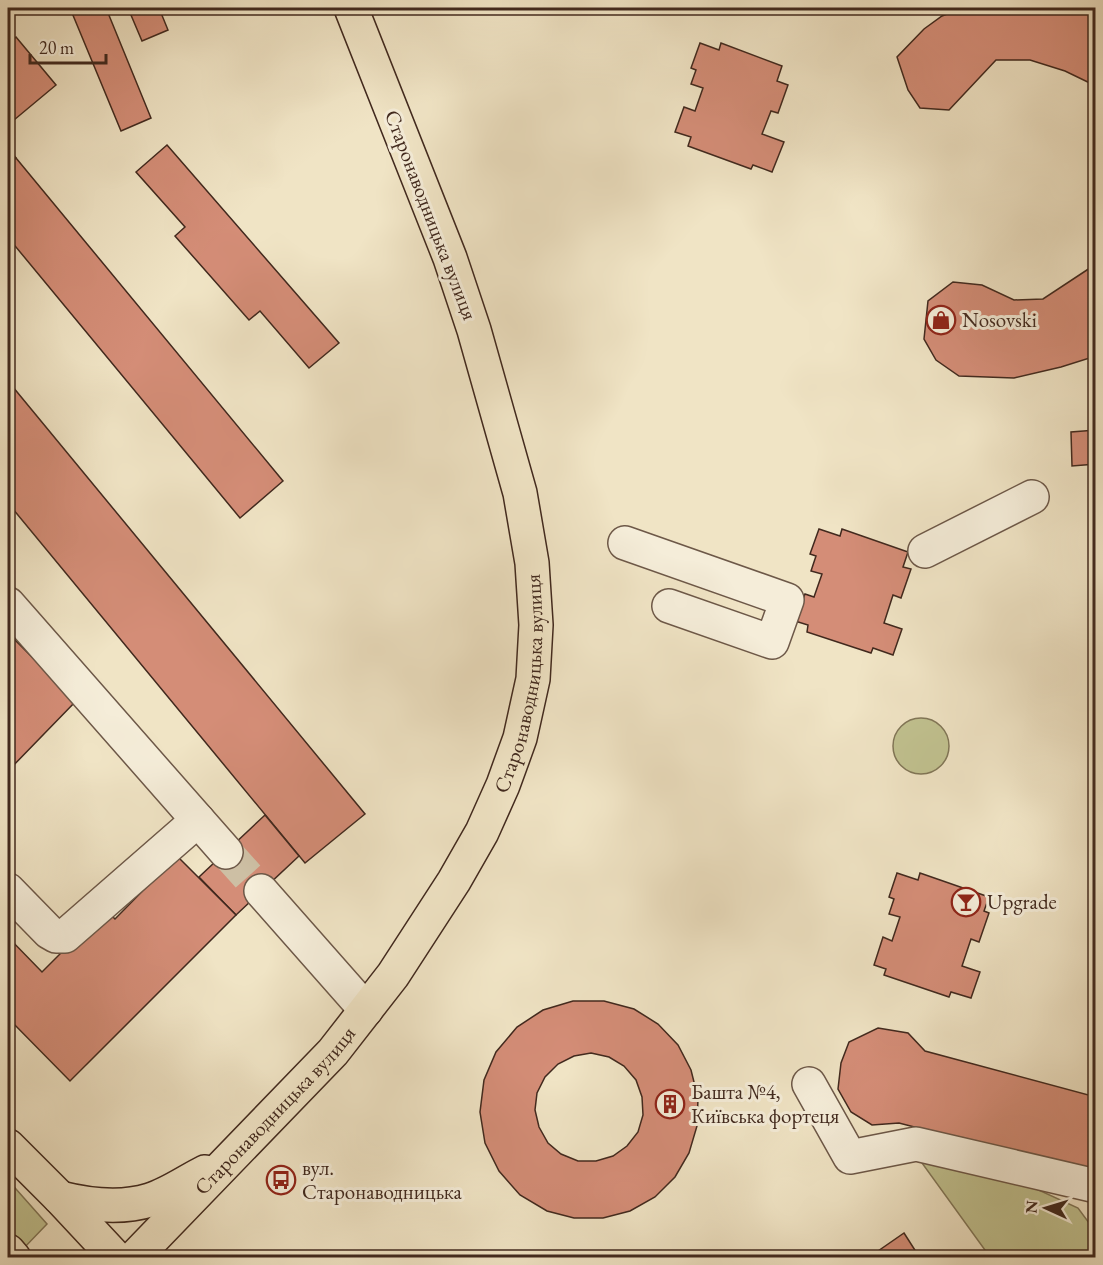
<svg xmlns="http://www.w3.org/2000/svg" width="1103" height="1265" font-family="'EB Garamond',serif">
<rect width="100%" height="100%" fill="#f0e4c5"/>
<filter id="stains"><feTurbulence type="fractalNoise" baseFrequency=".00333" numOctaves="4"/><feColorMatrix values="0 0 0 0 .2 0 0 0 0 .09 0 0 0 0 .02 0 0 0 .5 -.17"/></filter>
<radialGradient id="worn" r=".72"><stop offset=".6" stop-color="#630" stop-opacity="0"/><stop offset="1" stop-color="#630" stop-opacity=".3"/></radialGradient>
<g fill="#c1c290" stroke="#817657" stroke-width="1.5">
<circle cx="921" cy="746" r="28"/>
<polygon points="949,1149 1078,1208 1095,1231 1095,1257 990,1257 922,1163 921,1156"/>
<polygon points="8,1180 47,1224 23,1249 8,1233"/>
</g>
<g fill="#d48d77" stroke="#41291e" stroke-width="1.5" fill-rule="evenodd">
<polygon points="70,8 106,8 151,118 121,131"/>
<polygon points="128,8 159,8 168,30 142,41"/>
<polygon points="963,8 1096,8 1096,86 1065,71 1030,60 996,60 949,110 920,108 908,90 897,57 924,29 942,16"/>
<polygon points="16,37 56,85 8,125 8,44"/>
<polygon points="700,43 719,50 721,43 782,66 777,81 788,85 778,113 771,111 762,134 784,142 772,172 753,165 751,169 688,146 691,137 675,132 684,107 695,111 703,88 691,84 696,70 691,68"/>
<polygon points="167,145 339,343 309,368 260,311 249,320 175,236 185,227 136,172"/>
<polygon points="8,147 16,158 8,166"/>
<polygon points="16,158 283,481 240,518 11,241 8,244 8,166"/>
<polygon points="1096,264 1096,356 1061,367 1014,378 959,376 936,360 924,339 928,301 953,282 982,285 1014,300 1043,299"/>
<polygon points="8,381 365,814 305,863 8,503"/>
<polygon points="1096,430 1096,464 1072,466 1071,432"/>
<polygon points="819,529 840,536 842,529 908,552 903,567 911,569 901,598 893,595 884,623 902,629 893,655 873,648 871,653 807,632 808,625 795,621 805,594 814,597 822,574 811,571 816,556 810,554"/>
<polygon points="8,633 76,701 8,771"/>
<polygon points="265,815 299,856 236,915 199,877"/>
<polygon points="177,856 236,915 70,1081 8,1018 8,937 42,972 105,909 115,919"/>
<polygon points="897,873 918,880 920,873 989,897 984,911 989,913 979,942 971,939 962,966 980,972 971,998 951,992 949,997 884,975 886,969 874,965 883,937 892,941 900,917 889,914 894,899 889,897"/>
<path d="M573 1001H604L634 1009 658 1024 678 1045 691 1070 698 1098 697 1126 689 1153 675 1177 655 1197 630 1211 603 1218H574L547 1211 520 1195 499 1171 485 1143 480 1112 484 1080 496 1052 517 1027 543 1010ZM591 1053 609 1057 624 1066 636 1080 642 1097 643 1115 638 1132 627 1146 613 1156 596 1161H578L561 1154 548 1143 539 1127 535 1110 537 1093 545 1077 558 1064 574 1056Z"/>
<polygon points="878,1028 908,1033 925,1051 1096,1097 1096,1174 899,1123 872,1125 851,1112 838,1089 841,1063 849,1042"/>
<polygon points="904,1233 920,1258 868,1258"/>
</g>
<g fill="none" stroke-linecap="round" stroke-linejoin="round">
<polyline stroke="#cdbfa4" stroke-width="33" stroke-dasharray="33 16" stroke-linecap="butt" points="226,852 261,891"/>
<g stroke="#6d5848" stroke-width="36">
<g id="minor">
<polyline points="625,543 787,600 772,642 669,606"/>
<polyline points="925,551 1032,497"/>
<polyline points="8,604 226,852"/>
<polyline points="8,890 49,932 56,936 65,936 198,820"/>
<polyline points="261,891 366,1010"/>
<polyline points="809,1084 850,1157 916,1144 1096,1186"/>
</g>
</g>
<g stroke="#41291e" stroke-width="36">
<g id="major">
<polyline points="8,1146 60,1198 116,1258"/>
<path d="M60 1198C88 1205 121 1209 150 1200 169 1194 187 1181 205 1172"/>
<polyline points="8,1251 14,1258"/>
<path id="s1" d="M134 1258 333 1052 393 975 454 881 482 832 503 785 520 738 533 679 536 625 532 563 520 493 474 330 450 258 351 8"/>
</g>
</g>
<use href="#minor" stroke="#f5edd9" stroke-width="33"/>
<use href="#major" stroke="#f0e4c5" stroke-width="33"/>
</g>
<defs>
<g id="shop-ring" transform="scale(1.5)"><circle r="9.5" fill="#f5edd9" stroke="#8f2418" stroke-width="1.5"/><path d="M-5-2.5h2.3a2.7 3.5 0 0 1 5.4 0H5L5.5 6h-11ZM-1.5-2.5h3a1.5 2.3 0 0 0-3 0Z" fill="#8f2418"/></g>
<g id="bar-ring" transform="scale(1.5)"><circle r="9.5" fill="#f5edd9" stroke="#8f2418" stroke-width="1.5"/><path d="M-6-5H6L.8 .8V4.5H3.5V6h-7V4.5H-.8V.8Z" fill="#8f2418"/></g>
<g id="building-ring" transform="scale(1.5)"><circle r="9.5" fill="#f5edd9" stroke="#8f2418" stroke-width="1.5"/><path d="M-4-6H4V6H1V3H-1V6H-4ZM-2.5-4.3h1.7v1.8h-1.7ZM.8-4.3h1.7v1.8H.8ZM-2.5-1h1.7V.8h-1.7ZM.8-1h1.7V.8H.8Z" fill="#8f2418"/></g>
<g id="bus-ring" transform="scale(1.5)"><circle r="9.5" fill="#f5edd9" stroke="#8f2418" stroke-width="1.5"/><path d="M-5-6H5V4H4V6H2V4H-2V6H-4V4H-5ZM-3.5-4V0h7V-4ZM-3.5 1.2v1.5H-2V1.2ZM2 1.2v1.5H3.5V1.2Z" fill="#8f2418"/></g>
</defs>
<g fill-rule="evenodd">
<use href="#shop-ring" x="941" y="320"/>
<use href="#bar-ring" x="966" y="902"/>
<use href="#building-ring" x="670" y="1104"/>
<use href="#bus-ring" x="281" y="1180"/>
</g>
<g text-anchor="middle" stroke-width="6" stroke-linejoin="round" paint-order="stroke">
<g font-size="21" fill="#41291e" stroke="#f5edd9">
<text transform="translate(431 215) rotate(69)" y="7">Старонаводницька вулиця</text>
<text dy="7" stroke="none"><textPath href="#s1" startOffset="708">Старонаводницька вулиця</textPath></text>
<text dy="7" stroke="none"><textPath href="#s1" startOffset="204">Старонаводницька вулиця</textPath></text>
</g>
<g font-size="21" fill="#41291e" stroke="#f5edd9" text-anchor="start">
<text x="962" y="327">Nosovski</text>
<text x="987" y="909">Upgrade</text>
<text x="691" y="1099">Башта №4,<tspan x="691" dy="24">Київська фортеця</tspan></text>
<text x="302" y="1175">вул.<tspan x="302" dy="24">Старонаводницька</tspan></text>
</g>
</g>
<rect width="1103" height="1265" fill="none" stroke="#f0e4c5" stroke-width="30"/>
<rect x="9" y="9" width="1085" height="1247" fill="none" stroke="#41291e" stroke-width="3"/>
<rect x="15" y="15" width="1073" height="1235" fill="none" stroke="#41291e" stroke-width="1.5"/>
<g transform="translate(1046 1208) rotate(274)" stroke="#f5edd9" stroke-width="4.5" paint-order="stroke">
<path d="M0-4.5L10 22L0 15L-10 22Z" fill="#41291e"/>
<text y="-9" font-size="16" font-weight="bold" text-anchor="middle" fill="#41291e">N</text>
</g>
<path d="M30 54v9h76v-9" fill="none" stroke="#41291e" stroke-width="3"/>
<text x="39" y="54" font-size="18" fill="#41291e" stroke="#f5edd9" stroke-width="4.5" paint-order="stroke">20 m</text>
<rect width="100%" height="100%" filter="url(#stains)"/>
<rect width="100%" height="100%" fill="url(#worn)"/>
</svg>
